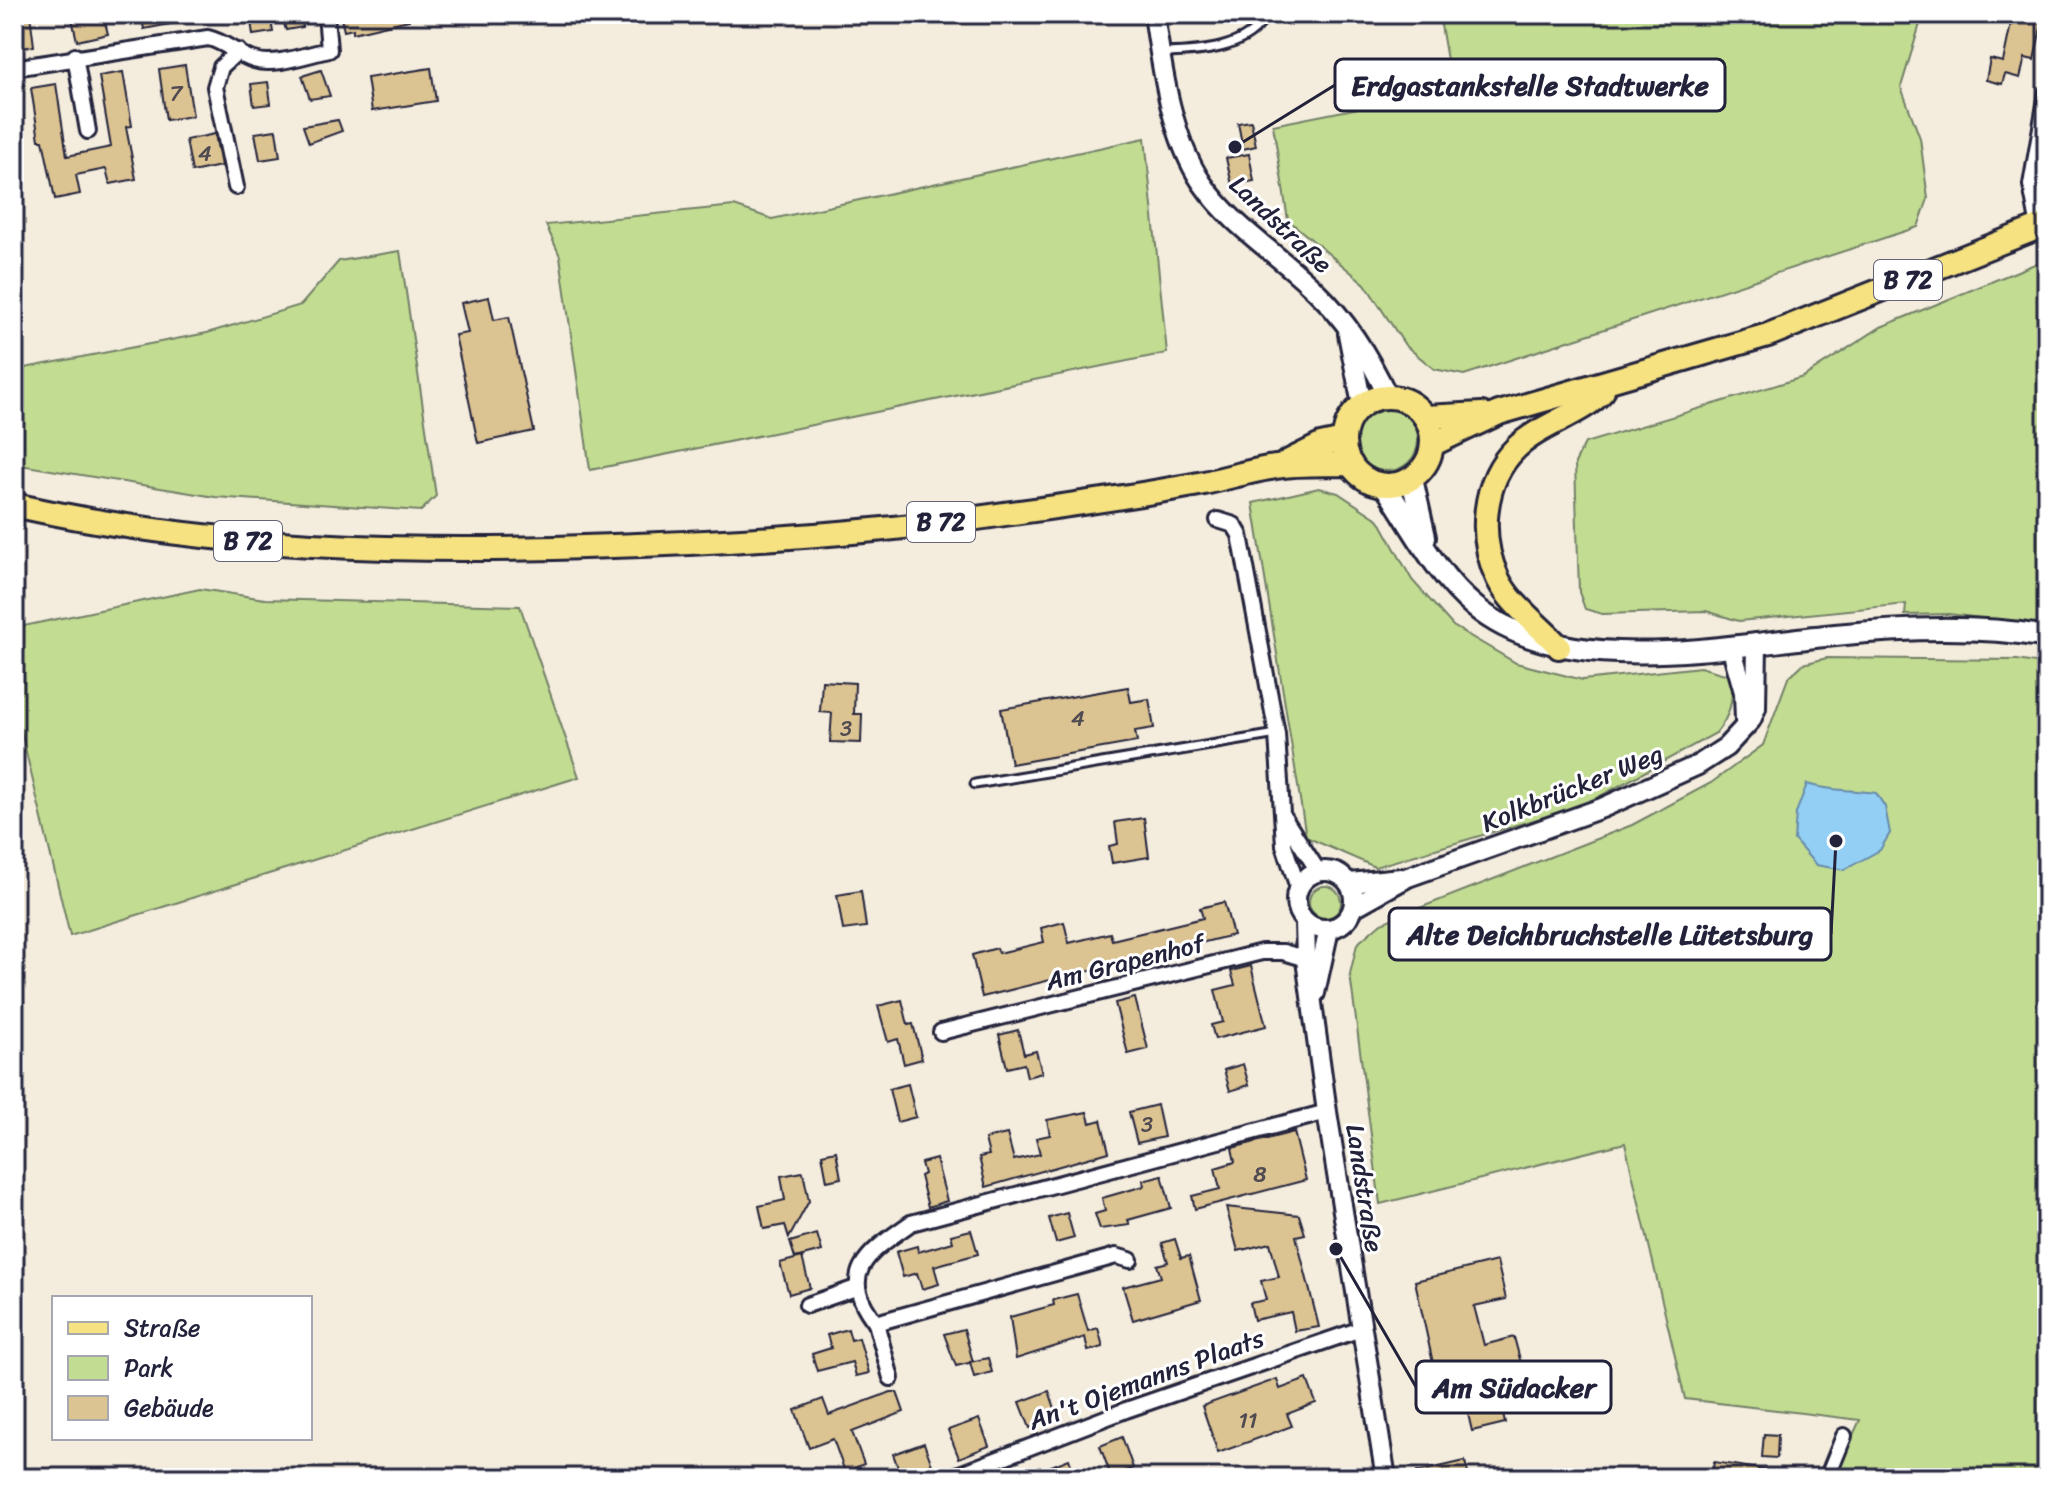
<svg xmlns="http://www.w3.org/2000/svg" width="2061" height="1492" font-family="Sriracha,sans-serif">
<rect width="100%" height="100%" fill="#f4edde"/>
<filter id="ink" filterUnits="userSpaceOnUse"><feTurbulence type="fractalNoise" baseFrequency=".0125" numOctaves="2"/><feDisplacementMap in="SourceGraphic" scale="16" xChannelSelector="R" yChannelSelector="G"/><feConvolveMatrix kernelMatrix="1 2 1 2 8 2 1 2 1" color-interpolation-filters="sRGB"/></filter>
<g filter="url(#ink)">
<g fill="#c2dc92" stroke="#727f66" stroke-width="2">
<polygon points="1439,14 1923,14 1901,87 1920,138 1928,199 1918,227 1464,375 1434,369 1405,345 1365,284 1288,220 1273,125 1389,102 1386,72 1447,60"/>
<polygon points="1145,138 1167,353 590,470 560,256 546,225 734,206 772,219"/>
<polygon points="400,251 436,496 421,511 215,497 14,464 14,370 207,333 301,305 339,261"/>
<polygon points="2047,259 2047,626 1949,614 1905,615 1906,604 1739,621 1706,611 1602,614 1585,609 1579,592 1575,463 1585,443 1803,377 1881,327"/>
<circle cx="1387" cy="440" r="31"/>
<path d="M1319 488 1338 493 1379 520 1412 580 1453 626 1516 663 1583 680 1700 667 1732 676C1733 700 1731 715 1716 733L1584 805 1375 867 1306 837 1253 503Z"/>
<polygon points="200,589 265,599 520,606 579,777 70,936 14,702 14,628"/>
<polygon points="1827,658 2017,660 2047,665 2047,1478 1833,1478 1860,1420 1685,1399 1625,1143 1380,1204 1350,974 1357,944 1381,923 1632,825 1711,783 1763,745 1788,678 1803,664"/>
<circle cx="1325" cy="902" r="16"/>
</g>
<path fill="#93cff4" stroke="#668aaa" stroke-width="2" d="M1807 784C1832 792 1851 789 1876 793L1885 807 1890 833 1880 850 1844 870 1816 865 1794 840 1796 813Z"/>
<g fill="#dcc392" stroke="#22223b" stroke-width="2">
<polygon points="30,14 34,46 14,49 14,16"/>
<polygon points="71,14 103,14 108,34 77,41"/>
<polygon points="141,14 185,14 186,21 144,29"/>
<polygon points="250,14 270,14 273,32 253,35"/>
<polygon points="281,14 301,14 303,27 286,30"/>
<polygon points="340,14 408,14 409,20 353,33 353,29 344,31"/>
<polygon points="2013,14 2044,14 2034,60 2025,58 2020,78 2005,74 2002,84 1986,80 1990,59 2003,62"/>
<polygon points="185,65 193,116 166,120 159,69"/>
<polygon points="431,68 436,101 372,111 367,78"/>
<polygon points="321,70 330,96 310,99 302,76"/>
<polygon points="123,72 132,126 126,127 136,179 110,184 106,169 76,175 80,194 55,199 43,140 39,140 31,88 56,84 67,156 111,147 99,76"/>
<polygon points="268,82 271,104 254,106 251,84"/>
<polygon points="338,120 342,131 309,143 303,126"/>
<polygon points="1251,121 1256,146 1243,149 1238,123"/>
<polygon points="276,130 280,157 260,160 255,133"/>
<polygon points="215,134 221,166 192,172 186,140"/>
<polygon points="1249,154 1254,181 1232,185 1226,158"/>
<polygon points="489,297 494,320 509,317 534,431 478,443 455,335 468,333 461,303"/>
<polygon points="822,681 855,683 854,714 862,714 861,743 830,742 832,713 820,712"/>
<polygon points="1128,687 1131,702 1149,699 1154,728 1135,731 1137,742 1011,764 1001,709"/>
<polygon points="1144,818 1149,857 1112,863 1109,846 1118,844 1115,822"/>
<polygon points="861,891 866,927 843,930 837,895"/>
<polygon points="1224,902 1233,935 982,997 972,955 997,948 999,953 1044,942 1041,928 1064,922 1069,943 1110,933 1112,940 1203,918 1200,908"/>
<polygon points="1251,966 1266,1026 1215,1039 1211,1025 1223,1022 1215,990 1235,985 1231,971"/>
<polygon points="1135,998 1148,1049 1128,1054 1115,1003"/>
<polygon points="902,1000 908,1025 913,1024 922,1059 904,1064 898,1039 888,1042 878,1006"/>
<polygon points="1018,1030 1024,1054 1036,1051 1042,1073 1027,1077 1024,1064 1007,1068 999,1035"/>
<polygon points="1243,1064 1249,1085 1230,1091 1224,1070"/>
<polygon points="908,1084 916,1117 897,1122 889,1089"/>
<polygon points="1157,1105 1164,1137 1137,1143 1129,1112"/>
<polygon points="1087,1112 1090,1123 1101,1120 1109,1152 986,1187 979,1157 989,1155 985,1139 1007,1134 1014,1160 1040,1154 1036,1138 1050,1135 1047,1120"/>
<polygon points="1294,1132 1306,1180 1195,1209 1192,1196 1220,1189 1215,1168 1235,1162 1232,1148"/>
<polygon points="836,1151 841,1178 827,1181 822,1154"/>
<polygon points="936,1159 947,1201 928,1207 920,1176 924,1174 921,1163"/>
<polygon points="803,1172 809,1201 789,1238 785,1225 764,1229 759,1206 785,1200 781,1176"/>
<polygon points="1162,1175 1171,1208 1128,1220 1130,1225 1100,1229 1095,1214 1105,1211 1102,1198 1144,1186 1143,1180"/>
<polygon points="1226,1207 1299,1215 1305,1234 1296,1236 1319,1327 1295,1331 1291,1312 1254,1320 1250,1303 1266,1300 1261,1281 1279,1277 1270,1243 1238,1251"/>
<polygon points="1067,1213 1074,1238 1056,1243 1049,1218"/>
<polygon points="971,1230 978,1254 934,1266 939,1284 922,1289 917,1273 903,1277 896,1252 917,1246 918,1252 953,1242 951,1235"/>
<polygon points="817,1234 822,1251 795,1258 790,1242"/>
<polygon points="1175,1239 1181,1258 1189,1256 1201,1300 1133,1320 1123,1287 1161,1277 1157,1265 1168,1262 1162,1243"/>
<polygon points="802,1257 810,1288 789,1294 780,1263"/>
<polygon points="1497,1261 1506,1299 1474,1306 1484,1345 1514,1337 1522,1367 1494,1374 1505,1423 1472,1431 1464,1397 1442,1404 1415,1281"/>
<polygon points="1077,1294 1088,1331 1098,1328 1103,1347 1088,1351 1085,1337 1016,1359 1010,1317 1054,1305 1053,1300"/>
<polygon points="848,1329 851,1340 859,1338 869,1373 856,1376 852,1362 817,1371 812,1354 831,1348 827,1335"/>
<polygon points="964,1329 973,1362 956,1366 944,1334"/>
<polygon points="988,1358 992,1372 974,1377 970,1362"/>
<polygon points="1277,1379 1280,1389 1307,1379 1316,1403 1287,1414 1292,1426 1218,1453 1202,1406"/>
<polygon points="1049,1391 1058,1417 1030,1428 1020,1402"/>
<polygon points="891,1392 897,1392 904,1412 852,1432 864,1464 845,1472 833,1439 809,1448 795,1410 823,1399 829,1415"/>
<polygon points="979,1419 989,1446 959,1458 948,1430"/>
<polygon points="1764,1434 1778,1435 1777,1458 1762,1457"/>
<polygon points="1122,1437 1133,1468 1111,1476 1100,1446"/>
<polygon points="924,1443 933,1468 902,1478 893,1454"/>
<polygon points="1069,1459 1076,1478 1023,1478 1023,1477"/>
<polygon points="1465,1461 1469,1478 1418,1478 1417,1472"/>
<polygon points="1714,1462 1766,1470 1766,1478 1711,1478"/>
</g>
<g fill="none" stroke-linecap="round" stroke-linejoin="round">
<g stroke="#22223b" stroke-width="13">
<g id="service">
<path d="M1163 53C1200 52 1248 50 1267 14"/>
<polyline points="975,784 1277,734"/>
</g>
</g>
<g stroke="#22223b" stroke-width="20">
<g id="minor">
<polyline points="75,56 88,131"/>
<path d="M14 68 208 38C226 42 237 55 254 60 275 67 308 54 329 50L326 14"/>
<polyline points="236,187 215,87 221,67 238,51"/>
<polyline points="2039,228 2031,185 2047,93"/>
<polyline points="1218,520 1234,525 1240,535 1277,734 1284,845 1298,888"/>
<polyline points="1284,818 1318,871"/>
<polyline points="941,1032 1262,952 1283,952 1313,961"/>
<path d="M1130 1260 1116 1256 876 1323C836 1273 868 1253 911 1223L1327 1112"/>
<polyline points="807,1305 856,1288"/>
<polyline points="876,1323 891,1378"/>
<polyline points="949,1478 1126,1410 1361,1329"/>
<polyline points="1827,1478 1844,1436"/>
</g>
</g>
<g stroke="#22223b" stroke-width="24">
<g id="tertiary">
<path d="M1154 14C1162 68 1171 137 1202 183 1233 228 1279 254 1317 292 1348 322 1370 358 1388 397"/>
<polyline points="1348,334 1362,405"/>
<polyline points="1731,646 1744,692 1745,721"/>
<circle cx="1325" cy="900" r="29"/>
<polyline points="1350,883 1401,878"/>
<polyline points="1354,907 1408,877 1602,808 1698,765 1726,747 1751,720 1756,708 1757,643"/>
<polyline points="1305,922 1306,960 1327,1112 1386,1478"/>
<polyline points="1315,993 1329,929"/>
</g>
</g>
<g stroke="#22223b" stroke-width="26">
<g id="secondary">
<polyline points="1412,479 1425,537"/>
<path d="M1385 486C1412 526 1437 576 1475 607 1565 681 1728 645 1835 635 1905 628 1978 625 2047 637"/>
</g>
</g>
<g stroke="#22223b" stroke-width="28">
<g id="primary">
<circle cx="1388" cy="441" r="44"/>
<polyline points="1425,417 1482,414"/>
<polyline points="1433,444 1499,413 1768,335 2047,224"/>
<polyline points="1287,462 1321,445 1344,440"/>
<path d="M14 505C211 549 412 554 613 546 732 542 851 535 970 519 1047 508 1127 498 1204 483 1228 478 1252 470 1276 467 1300 463 1326 465 1351 464"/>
<path d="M1559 647C1540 625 1511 606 1498 579 1478 537 1482 481 1516 448 1541 424 1583 414 1603 391"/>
</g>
</g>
<use href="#service" stroke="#fff" stroke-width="7"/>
<use href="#minor" stroke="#fff" stroke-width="14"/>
<use href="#tertiary" stroke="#fff" stroke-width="18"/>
<use href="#secondary" stroke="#fff" stroke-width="20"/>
<use href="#primary" stroke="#f6e281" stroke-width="22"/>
</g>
</g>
<g text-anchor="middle" stroke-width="6" stroke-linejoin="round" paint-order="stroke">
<g font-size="22" fill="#504a51">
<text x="176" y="101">7</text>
<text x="205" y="161">4</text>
<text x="1078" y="726">4</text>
<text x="846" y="736">3</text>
<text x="1147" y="1132">3</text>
<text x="1260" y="1182">8</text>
<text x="1248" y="1428">11</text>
</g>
<g fill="#fff" stroke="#646476" stroke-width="2">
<rect x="1874" y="260" width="68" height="40" rx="6"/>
<rect x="907" y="502" width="68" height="40" rx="6"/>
<rect x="214" y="521" width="68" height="40" rx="6"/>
</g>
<g font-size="24" font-weight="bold" fill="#22223b">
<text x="1908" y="288">B 72</text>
<text x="941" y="530">B 72</text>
<text x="248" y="549">B 72</text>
</g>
<g font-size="26" fill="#22223b" stroke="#fff">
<text transform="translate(1281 224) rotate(43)" y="9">Landstraße</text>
<text transform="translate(1572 788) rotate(-22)" y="9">Kolkbrücker Weg</text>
<text transform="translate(1125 962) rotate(-14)" y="9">Am Grapenhof</text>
<text transform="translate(1365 1188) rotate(81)" y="9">Landstraße</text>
<text transform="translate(1146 1379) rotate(-20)" y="9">An't Ojemanns Plaats</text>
</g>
</g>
<path fill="none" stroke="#22223b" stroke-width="3" d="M1235 147L1335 85M1836 841L1831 934M1336 1249L1416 1387"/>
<g fill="#22223b" stroke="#fff" stroke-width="3">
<circle cx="1235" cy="147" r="8"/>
<circle cx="1836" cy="841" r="8"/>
<circle cx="1336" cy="1249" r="8"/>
</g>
<g fill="#fff" stroke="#22223b" stroke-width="3">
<rect x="1335" y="59" width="390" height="52" rx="8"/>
<rect x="1389" y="908" width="442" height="52" rx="8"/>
<rect x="1416" y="1361" width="195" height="52" rx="8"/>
</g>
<g font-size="28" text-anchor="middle" font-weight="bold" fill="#22223b">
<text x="1530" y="95">Erdgastankstelle Stadtwerke</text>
<text x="1610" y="944">Alte Deichbruchstelle Lütetsburg</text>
<text x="1514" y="1397">Am Südacker</text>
</g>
<rect width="2061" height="1492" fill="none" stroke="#fff" stroke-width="48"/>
<rect x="24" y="24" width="2013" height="1444" fill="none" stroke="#22223b" stroke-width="3" filter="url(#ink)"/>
<rect x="52" y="1296" width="260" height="144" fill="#ffffff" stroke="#a7a7b1" stroke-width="2"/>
<rect x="68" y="1322" width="40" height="12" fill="#f6e281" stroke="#a7a7b1" stroke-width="2"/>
<text x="124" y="1336" font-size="24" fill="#22223b">Straße</text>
<rect x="68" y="1356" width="40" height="24" fill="#c2dc92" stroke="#a7a7b1" stroke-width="2"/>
<text x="124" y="1376" font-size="24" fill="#22223b">Park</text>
<rect x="68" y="1396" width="40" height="24" fill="#dcc392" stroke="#a7a7b1" stroke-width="2"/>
<text x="124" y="1416" font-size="24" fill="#22223b">Gebäude</text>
</svg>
